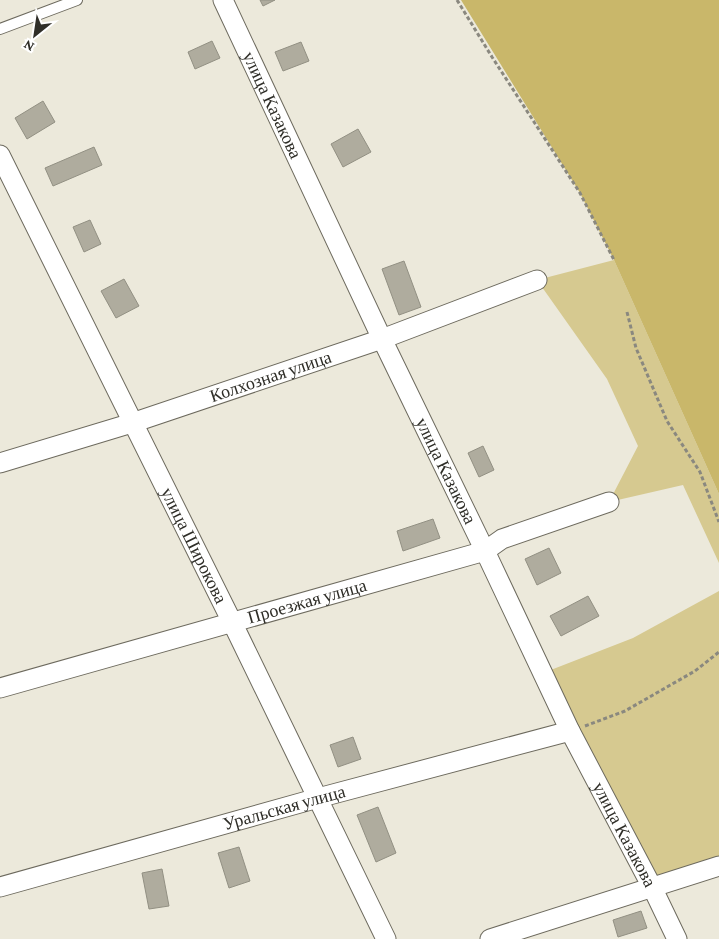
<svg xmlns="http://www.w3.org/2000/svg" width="719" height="939" font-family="'Crimson Pro',serif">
<rect width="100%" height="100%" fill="#ece9db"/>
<g fill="#d6c990">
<polygon points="614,260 719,494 719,563 683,485 609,502 638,446 607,379 537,280"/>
<polygon points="719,591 719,866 652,887 543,673 633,638"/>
</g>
<polygon fill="#c9b76a" points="461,0 719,0 719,494 614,260 580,193"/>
<g fill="#afac9e" stroke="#929083">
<polygon points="260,0 275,0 263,6"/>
<polygon points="212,41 220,58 195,69 188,52"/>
<polygon points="301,42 309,61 283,71 275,52"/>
<polygon points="43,101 55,122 27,139 15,118"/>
<polygon points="358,129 371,152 343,167 331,144"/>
<polygon points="94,147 102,165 53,186 45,168"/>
<polygon points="90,220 101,244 84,252 73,227"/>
<polygon points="404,261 421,307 399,315 382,269"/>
<polygon points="124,279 139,306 116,318 101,291"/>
<polygon points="483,446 494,470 479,477 468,453"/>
<polygon points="433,519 440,538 403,551 397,531"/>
<polygon points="549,548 561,573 537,585 525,559"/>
<polygon points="588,596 599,616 561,636 550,616"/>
<polygon points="353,737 361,759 338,767 330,745"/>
<polygon points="378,807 396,853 376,862 357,815"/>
<polygon points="239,847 250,881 229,888 218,853"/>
<polygon points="162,869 169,906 149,909 142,873"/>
<polygon points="641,911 647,928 618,937 613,920"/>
</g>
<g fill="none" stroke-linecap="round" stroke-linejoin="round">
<g stroke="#6d6a5e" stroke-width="12">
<polyline id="lane" points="0,29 77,0"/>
</g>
<g stroke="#6d6a5e" stroke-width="21">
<g id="street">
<path id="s1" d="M223 0 382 339 485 551 570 731 652 887 677 939"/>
<path id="s2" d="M0 155 232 622 386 939"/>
<path id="s3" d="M0 463 132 423 382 339 537 280"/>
<path id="s4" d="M0 688 485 551 502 539 609 502"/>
<path id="s5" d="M0 887 318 798 570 731"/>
<polyline points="490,939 719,866"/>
</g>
</g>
<g stroke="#8a887f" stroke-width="3" stroke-dasharray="4 2.5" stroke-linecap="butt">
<polyline points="457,0 492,57 580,193 614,260"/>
<polyline points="627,312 636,348 667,421 700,472 719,522"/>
<polyline points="585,726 625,711 695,671 719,652"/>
</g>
<use href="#lane" stroke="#fff" stroke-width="10"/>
<use href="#street" stroke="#fff" stroke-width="19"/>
</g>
<g text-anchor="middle" stroke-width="5" stroke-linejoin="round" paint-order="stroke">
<g font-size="18" fill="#2f2e28" stroke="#fff">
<text dy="6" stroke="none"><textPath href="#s1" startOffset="116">улица Казакова</textPath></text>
<text dy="6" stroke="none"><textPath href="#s3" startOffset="284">Колхозная улица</textPath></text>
<text dy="6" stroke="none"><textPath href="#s1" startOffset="521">улица Казакова</textPath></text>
<text dy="6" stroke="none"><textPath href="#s2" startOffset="436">улица Широкова</textPath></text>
<text dy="6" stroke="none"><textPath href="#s4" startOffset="319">Проезжая улица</textPath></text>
<text dy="6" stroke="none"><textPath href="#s5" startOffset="295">Уральская улица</textPath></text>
<text dy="6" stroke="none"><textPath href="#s1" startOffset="926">улица Казакова</textPath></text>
</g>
</g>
<g transform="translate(35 35) rotate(210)" stroke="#ffffff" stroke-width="4" paint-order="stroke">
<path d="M0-4L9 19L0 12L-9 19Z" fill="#2f2e28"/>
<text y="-8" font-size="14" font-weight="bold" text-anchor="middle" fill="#2f2e28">N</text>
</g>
</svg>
